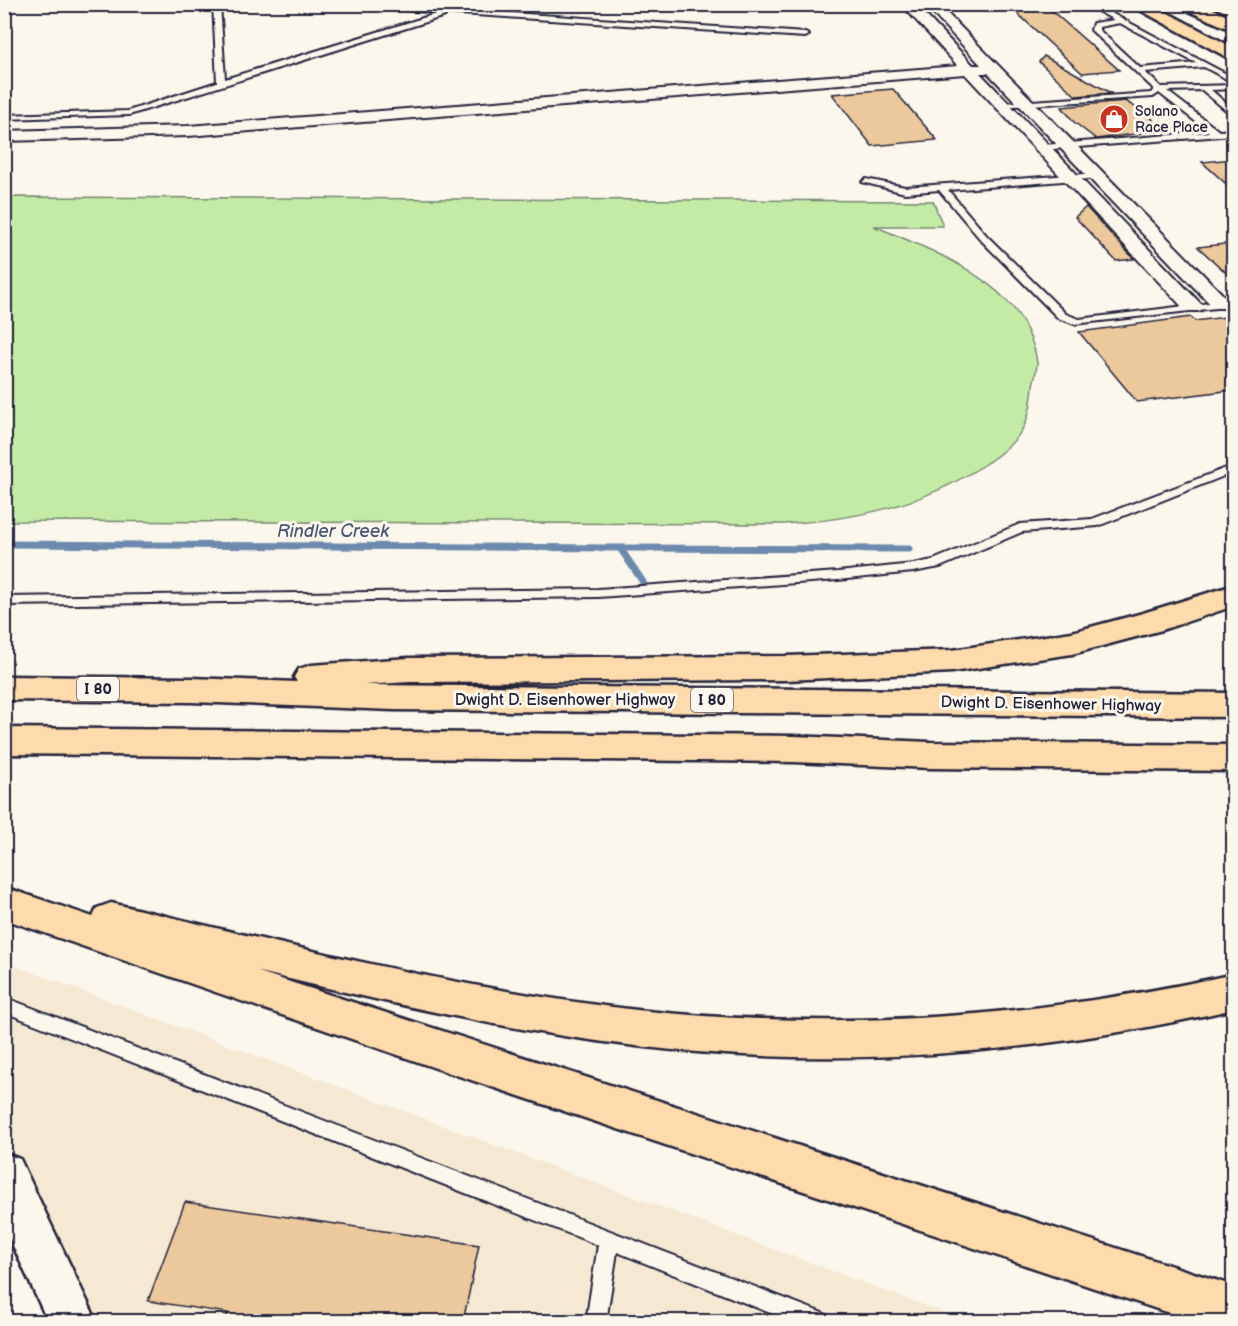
<svg xmlns="http://www.w3.org/2000/svg" width="1238" height="1326" font-family="'Balsamiq Sans',sans-serif">
<rect width="100%" height="100%" fill="#fbf7ec"/>
<filter id="ink" filterUnits="userSpaceOnUse"><feTurbulence type="fractalNoise" baseFrequency=".0167" numOctaves="2"/><feDisplacementMap in="SourceGraphic" scale="12" xChannelSelector="R" yChannelSelector="G"/><feConvolveMatrix kernelMatrix="1 2 1 2 8 2 1 2 1" color-interpolation-filters="sRGB"/></filter>
<g filter="url(#ink)">
<polygon fill="#f6e9d4" points="5,962 953,1316 956,1321 80,1321 5,1164"/>
<path fill="#c4eba6" stroke="#738670" stroke-width="1.5" d="M5 197 933 201 943 226H874C921 246 972 264 1008 302 1022 316 1035 343 1037 363 1037 370 1034 379 1033 386 1032 398 1030 415 1024 426 1017 441 999 455 985 464 923 506 857 519 783 524L5 521Z"/>
<g fill="none" stroke-linecap="round" stroke-linejoin="round">
<g stroke="#6d8aae" stroke-width="7">
<polyline points="4,544 620,548 643,582"/>
<polyline points="620,548 909,549"/>
</g>
</g>
<g fill="#ecc89d" stroke="#22223b" stroke-width="1.5">
<polygon points="1007,4 1044,4 1119,70 1082,73"/>
<polygon points="1044,56 1111,93 1076,96 1039,62"/>
<polygon points="893,89 937,140 872,146 832,94"/>
<polygon points="1125,101 1143,112 1148,111 1159,131 1096,139 1074,122 1062,107"/>
<polygon points="1233,159 1233,190 1202,162"/>
<polygon points="1086,207 1134,259 1116,261 1075,217"/>
<polygon points="1233,243 1233,279 1198,247"/>
<polygon points="1233,316 1233,390 1137,402 1079,332 1191,317 1195,321"/>
<polygon points="185,1202 479,1245 463,1322 225,1322 228,1313 148,1301"/>
</g>
<g fill="none" stroke-linecap="round" stroke-linejoin="round">
<g stroke="#22223b" stroke-width="4">
<g id="service">
<polygon points="213,4 220,4 225,79 439,13 339,4 381,4 805,33 809,35 805,37 445,13 445,16 129,115 4,119 4,115 128,111 217,82"/>
<polygon points="516,4 491,9 487,7 494,4"/>
<path d="M1085 4H1094L1234 78V83L1204 67 1145 72 1161 87 1234 85V89L1211 90 1234 110V117L1202 90 1167 91 1219 131 1234 130V135L1040 150 1039 148 1043 145 1209 132 1159 93 1153 97 1000 107 999 105 1003 103 1151 93 1154 89 1091 30 1093 23 1114 20ZM1120 23 1190 60 1197 63 1140 68 1099 30V27Z"/>
<polygon points="1098,173 1102,176 1101,178 948,190 987,236 1066,314 1079,319 1234,300 1234,306 1074,324 1058,318 981,240 939,190 905,193 862,182 866,179 905,187"/>
<polygon points="1234,465 1234,472 1098,526 1022,532 940,567 913,572 838,580 598,597 4,605 4,597 598,589 838,572 913,564 933,560 1020,524 1092,519"/>
<polygon points="4,997 820,1312 827,1315 830,1322 793,1322 617,1252 606,1322 586,1322 598,1245 4,1012"/>
</g>
</g>
<g stroke="#22223b" stroke-width="4">
<polygon id="minor" points="901,4 915,4 973,65 981,65 924,4 938,4 1228,300 1230,304 1228,308 1214,308 988,73 980,73 1200,303 1202,307 1200,311 1186,311 965,74 188,136 4,141 4,131 188,126 958,66"/>
</g>
<g stroke="#22223b" stroke-width="5">
<polygon id="secondary" points="4,1153 20,1159 97,1322 48,1322 4,1226"/>
</g>
<g stroke="#22223b" stroke-width="5">
<g id="motorway">
<polygon points="1129,4 1151,4 1234,48 1234,61"/>
<polygon points="1180,4 1203,4 1234,19 1234,31 1182,8"/>
<polygon points="1234,585 1234,606 1162,630 1072,654 952,672 787,680 409,682 364,685 1234,693 1234,717 393,710 191,702 4,700 4,676 191,678 297,682 294,677 299,669 311,665 409,658 787,656 952,650 1072,632 1143,613"/>
<polygon points="4,728 794,736 930,742 1234,745 1234,771 930,768 794,762 4,754"/>
<path d="M4 887 93 917 97 908 111 903C285 944 459 990 637 1010 841 1032 1034 1018 1234 974V1009C1034 1055 840 1070 636 1046 508 1031 381 1001 256 971L1234 1286V1322H1196L450 1073 4 919Z"/>
</g>
</g>
<use href="#service" fill="#fbf7ec" fill-rule="evenodd"/>
<use href="#minor" fill="#fbf7ec" fill-rule="evenodd"/>
<use href="#secondary" fill="#fbf7ec" fill-rule="evenodd"/>
<use href="#motorway" fill="#fedbac" fill-rule="evenodd"/>
</g>
</g>
<defs>
<g id="shop-disc" transform="scale(1.5)"><circle r="9.5" fill="#c8321e" stroke="#fbf7ec"/><path d="M-5-2.5h2.3a2.7 3.5 0 0 1 5.4 0H5L5.5 6h-11ZM-1.5-2.5h3a1.5 2.3 0 0 0-3 0Z" fill="#fff"/></g>
</defs>
<g fill-rule="evenodd">
<use href="#shop-disc" x="1114" y="119"/>
</g>
<g text-anchor="middle" stroke-width="6" stroke-linejoin="round" paint-order="stroke">
<g font-size="14" fill="#22223b" stroke="#fbf7ec" text-anchor="start">
<text x="1135" y="116">Solano<tspan x="1135" dy="16">Race Place</tspan></text>
</g>
<g fill="#fbf7ec" stroke="#636270" stroke-width="1.5">
<rect x="77" y="677" width="42" height="24" rx="4.5"/>
<rect x="691" y="688" width="42" height="24" rx="4.5"/>
</g>
<g font-size="15" font-weight="bold" fill="#22223b">
<text x="98" y="694">I 80</text>
<text x="712" y="705">I 80</text>
</g>
<g font-size="16" fill="#22223b" stroke="#fbf7ec">
<text x="565" y="705">Dwight D. Eisenhower Highway</text>
<text transform="translate(1051 703) rotate(1)" y="6">Dwight D. Eisenhower Highway</text>
</g>
<g font-size="18" font-style="italic" fill="#485675" stroke="#fbf7ec">
<text x="333" y="537">Rindler Creek</text>
</g>
</g>
<rect width="1238" height="1326" fill="none" stroke="#fbf7ec" stroke-width="24"/>
<rect x="12" y="12" width="1214" height="1302" fill="none" stroke="#22223b" stroke-width="2" filter="url(#ink)"/>
</svg>
